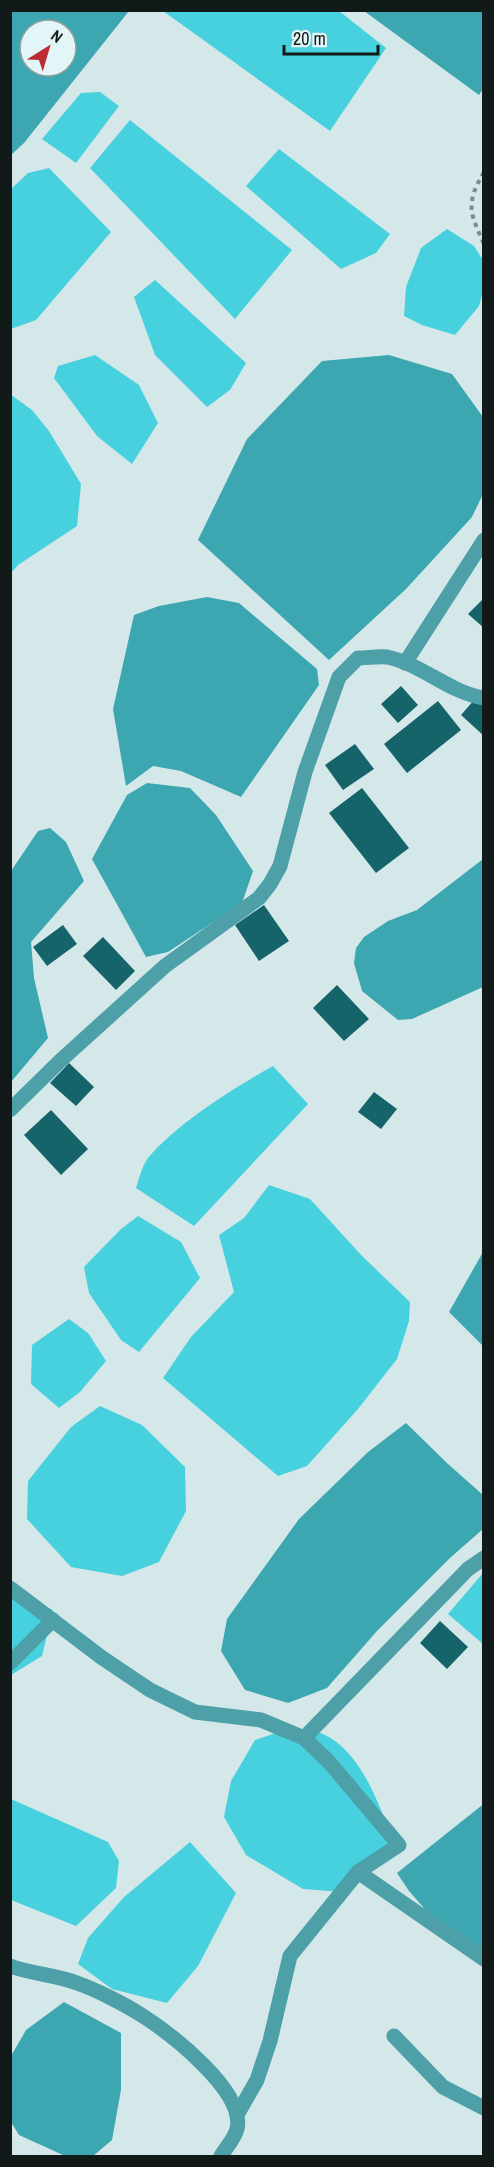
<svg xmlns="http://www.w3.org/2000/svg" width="494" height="2167" font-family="'Archivo Narrow',sans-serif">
<rect width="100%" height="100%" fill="#d5e8e9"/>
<g fill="#47d0dd">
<polygon points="163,11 339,11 386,48 330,131"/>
<polygon points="100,92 119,106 76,163 42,139 81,93"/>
<polygon points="130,120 292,250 235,319 90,168"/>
<polygon points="279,149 390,234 376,253 341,269 246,186"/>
<polygon points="49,168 111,232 36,320 11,329 11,189 28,173"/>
<polygon points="447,229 474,246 483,260 483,292 479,306 455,335 422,325 404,316 406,287 421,248"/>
<polygon points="155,280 246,363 230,390 207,407 155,355 134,297"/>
<polygon points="95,355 139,385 158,423 132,464 97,436 54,378 58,366"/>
<polygon points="10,394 32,410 49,431 81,484 77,526 18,565 11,573"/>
<path d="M273 1066 308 1104 194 1226 136 1188C139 1179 142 1166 148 1158 176 1124 235 1087 273 1066Z"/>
<polygon points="269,1185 310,1199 362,1256 410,1302 409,1321 397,1359 358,1409 307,1466 278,1476 163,1378 191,1337 234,1292 219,1235 244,1218"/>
<polygon points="138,1216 181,1242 200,1278 139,1352 121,1340 89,1293 84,1267 120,1230"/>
<polygon points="69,1319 88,1333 106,1361 80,1392 59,1408 31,1384 32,1345"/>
<polygon points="100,1406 142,1425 185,1467 186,1511 159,1562 122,1576 71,1567 27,1519 28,1481 71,1427"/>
<polygon points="483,1573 483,1644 448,1614"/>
<polygon points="11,1591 53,1610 42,1656 11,1675"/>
<path d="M282 1731C294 1731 312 1729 323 1734 360 1750 380 1805 392 1840L343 1892 303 1889 246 1855 224 1817 231 1781 255 1740Z"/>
<polygon points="11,1799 108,1842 119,1861 116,1888 76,1926 11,1900"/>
<polygon points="190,1842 236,1893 198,1966 167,2003 112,1989 78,1964 88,1938 124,1897"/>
</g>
<g fill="#3da7b1" fill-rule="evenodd">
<path d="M11 10 129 11 24 143 11 155ZM30 30H66V66H30Z"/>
<polygon points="364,11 483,11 483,89 479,95"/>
<polygon points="389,355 452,374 483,417 483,494 472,517 406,589 329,660 198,540 247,439 322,361"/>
<polygon points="207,597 239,603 317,669 319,685 241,797 181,771 153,766 126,786 113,709 134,615 159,606"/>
<polygon points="147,783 190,788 216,815 253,871 242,903 168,952 146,957 92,859 127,795"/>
<polygon points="50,828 66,842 84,881 31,942 34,978 48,1038 11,1082 11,871 38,831"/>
<polygon points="483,859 483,987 412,1019 398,1020 362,991 354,963 356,948 364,937 388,921 417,910"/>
<polygon points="483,1252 484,1346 483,1346 449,1312"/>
<polygon points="406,1423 448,1464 483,1495 483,1529 450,1558 377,1631 327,1688 288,1703 245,1690 221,1651 227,1619 299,1519 368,1452"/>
<polygon points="481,1806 483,1806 483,1951 430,1915 409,1891 397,1873"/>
<polygon points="64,2002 121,2033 121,2090 112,2140 93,2156 65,2156 19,2135 11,2122 11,2056 26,2030"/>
</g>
<g fill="#15646a">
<polygon points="484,598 484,628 468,614"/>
<polygon points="401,686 418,705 398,723 381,704"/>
<polygon points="475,699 484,707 484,736 461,715"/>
<polygon points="438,701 461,730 407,773 384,744"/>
<polygon points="355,744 374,769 343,790 325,765"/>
<polygon points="362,788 409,848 376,873 329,813"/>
<polygon points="264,905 289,941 259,961 235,925"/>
<polygon points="63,925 77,944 47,966 33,947"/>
<polygon points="103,937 135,971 116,990 83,956"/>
<polygon points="337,985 369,1019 344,1041 313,1008"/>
<polygon points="69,1063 94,1087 76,1106 50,1083"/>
<polygon points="374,1092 397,1109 381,1129 358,1112"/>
<polygon points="51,1110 88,1149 61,1175 24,1135"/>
<polygon points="440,1621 468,1647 447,1669 420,1643"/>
</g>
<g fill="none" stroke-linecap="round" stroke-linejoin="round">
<path stroke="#7d8a8b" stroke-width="4" stroke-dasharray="4.5 4.5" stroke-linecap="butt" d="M484 172C465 204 470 213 484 244"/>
<g stroke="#4ea0a8" stroke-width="15">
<polyline points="405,663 484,540"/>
<path d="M10 1110 60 1061 165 966 259 898 270 884 280 866 305 772 339 677 358 658C367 658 378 656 387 657 422 664 448 692 484 698"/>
<polyline points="10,1588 101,1657 150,1690 195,1712 261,1720 304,1738 329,1762 399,1845 358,1872 290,1956 270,2041 257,2080 237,2115"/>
<polyline points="10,1663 53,1620"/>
<polyline points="304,1738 468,1569 484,1558"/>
<polyline points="358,1872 484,1959"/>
<path d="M10 1966C32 1974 56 1975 77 1983 97 1990 126 2005 143 2016 171 2034 246 2092 237 2129 235 2138 225 2149 221 2156"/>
<polyline points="394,2036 443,2087 484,2108"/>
</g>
</g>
<rect width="494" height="2167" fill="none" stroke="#121919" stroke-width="24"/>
<g transform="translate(48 48) rotate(37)"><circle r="28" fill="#e2f5f7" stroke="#8f9d9e" stroke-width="1.5"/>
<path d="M0-4.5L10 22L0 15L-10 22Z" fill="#bc2c33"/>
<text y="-9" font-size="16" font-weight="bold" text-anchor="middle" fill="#121919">N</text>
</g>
<path d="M284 45v9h94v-9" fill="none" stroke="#121919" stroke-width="3"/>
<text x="293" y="45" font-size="18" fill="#121919" stroke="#e2f5f7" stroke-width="4.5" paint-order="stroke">20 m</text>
</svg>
